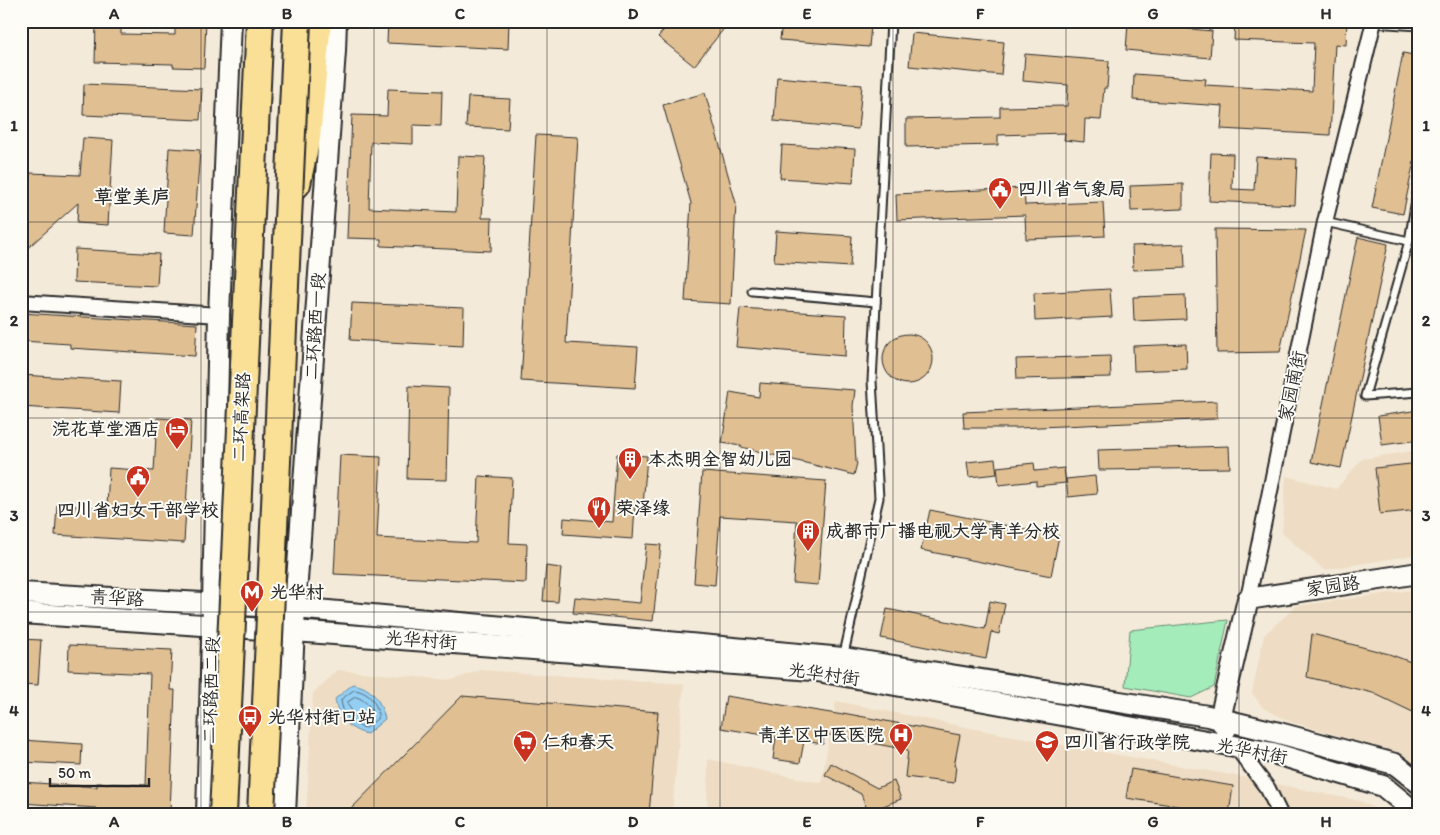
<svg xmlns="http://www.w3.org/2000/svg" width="1440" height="835" font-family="Itim,'LXGW WenKai TC',sans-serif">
<rect width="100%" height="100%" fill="#f4ead9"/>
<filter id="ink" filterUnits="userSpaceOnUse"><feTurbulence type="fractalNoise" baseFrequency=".02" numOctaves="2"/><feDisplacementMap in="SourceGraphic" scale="10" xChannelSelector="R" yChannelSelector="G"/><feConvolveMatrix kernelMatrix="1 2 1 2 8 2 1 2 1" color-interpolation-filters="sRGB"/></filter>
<g filter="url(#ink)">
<g fill="#eeddc4">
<polygon points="1419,450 1419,554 1324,570 1282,533 1286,476 1336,489 1362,459"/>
<polygon points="1419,589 1419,765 1381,748 1288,721 1263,708 1252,693 1264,635 1296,606"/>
<polygon points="338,670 452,680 481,670 684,684 672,814 306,814 313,693"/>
<polygon points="836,701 980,730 1237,776 1360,801 1386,814 707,814 708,759 821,783"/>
</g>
<polygon fill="#a4edbb" stroke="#688c73" points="1228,620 1214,687 1191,698 1125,686 1130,630"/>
<path fill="#93cef3" stroke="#698da3" d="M353 684C372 687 381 701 385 719L367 734C349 730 337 717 335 699Z"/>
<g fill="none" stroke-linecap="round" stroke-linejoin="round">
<g stroke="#556c7b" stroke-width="1">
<path d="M354 690C368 691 379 704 378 718L366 728C352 726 342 714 341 700Z"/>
<path d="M356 697C362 698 375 708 371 716 371 716 365 721 364 721L356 717 348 705V702Z"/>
</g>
</g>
<g fill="#e0bf92" stroke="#2b2b2b">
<polygon points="96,21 121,21 121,34 175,35 175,21 206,21 204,68 173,67 173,64 95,62"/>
<polygon points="388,21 509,21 508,49 387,43"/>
<polygon points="671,21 730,21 694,66 658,37"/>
<polygon points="782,21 807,21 871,26 869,47 780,40"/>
<polygon points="1235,21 1347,21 1346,45 1335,44 1330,135 1221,129 1223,106 1133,100 1134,74 1206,79 1205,85 1312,91 1314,43 1234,40"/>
<polygon points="1128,23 1212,31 1210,58 1126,50"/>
<polygon points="912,33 1004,42 1001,75 909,66"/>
<polygon points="1403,53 1419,56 1419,137 1403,214 1372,208"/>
<polygon points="1025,54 1109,61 1107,88 1104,88 1101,120 1085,119 1084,142 1064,140 1065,133 998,135 998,145 906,147 906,119 1000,117 1000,107 1067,106 1068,85 1023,81"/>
<polygon points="777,77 862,85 858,129 774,121"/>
<polygon points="84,84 202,89 200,120 83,115"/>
<polygon points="388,89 442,91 441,126 413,125 413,144 371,142 369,208 456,212 458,156 485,157 482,218 492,218 491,251 381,246 381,239 347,238 352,115 387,116"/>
<polygon points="705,93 736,203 731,304 685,301 691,203 663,105"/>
<polygon points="468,97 510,99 508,129 466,127"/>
<polygon points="536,135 578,137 566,343 638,347 635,388 521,381"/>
<polygon points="83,138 113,140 108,225 77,223 78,203 21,254 21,220 28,215 30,173 80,175"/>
<polygon points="782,145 855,149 853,183 780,178"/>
<polygon points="169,148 200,150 194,235 164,233"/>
<polygon points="1211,153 1233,154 1232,189 1254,190 1256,157 1297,159 1295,205 1209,201"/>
<polygon points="1183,184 1183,209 1131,211 1130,186"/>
<polygon points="1024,188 1025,205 1103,202 1105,236 1026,239 1025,215 897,220 896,194"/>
<polygon points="1215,229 1306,230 1280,352 1217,353"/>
<polygon points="776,231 852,236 850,267 774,262"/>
<polygon points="1358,237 1388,244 1341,468 1311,462"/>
<polygon points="1184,244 1185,268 1133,270 1132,246"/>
<polygon points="75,249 159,254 157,286 74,282"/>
<polygon points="1110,289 1112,317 1035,321 1034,293"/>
<polygon points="1185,295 1186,319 1134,321 1133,297"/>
<polygon points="352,303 464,308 463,346 350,340"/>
<polygon points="740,308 846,315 845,356 736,347"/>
<polygon points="21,313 197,324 195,356 70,348 70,344 21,341"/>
<circle cx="908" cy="359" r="25"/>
<polygon points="1186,344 1187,369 1134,371 1133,346"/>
<polygon points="1110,356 1111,377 1017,379 1016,359"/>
<polygon points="21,375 121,381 119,413 21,407"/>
<polygon points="760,383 855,390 853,406 856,462 857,463 854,475 741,447 741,446 722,443 730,392 759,397"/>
<polygon points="409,386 449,388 447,480 407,479"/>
<polygon points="1217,401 1217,419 1018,428 964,428 963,412"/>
<polygon points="1419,410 1419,440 1382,445 1378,416"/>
<polygon points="157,418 191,420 184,543 55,535 57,505 107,508 109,468 154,471"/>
<polygon points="1229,446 1230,468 1099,470 1098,450"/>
<polygon points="617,454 647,456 643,506 635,506 633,539 563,534 564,518 612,522"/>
<polygon points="340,455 381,457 377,538 476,543 479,476 512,478 509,543 527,544 526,583 334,574"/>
<polygon points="995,459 997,474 969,477 967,462"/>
<polygon points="1034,463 1035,471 1064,468 1066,483 1036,486 1036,481 999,485 997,467"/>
<polygon points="1419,463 1419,510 1380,514 1375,468"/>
<polygon points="702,472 826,481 818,585 793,583 797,521 720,516 715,585 694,583"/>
<polygon points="1095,476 1097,494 1068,497 1066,479"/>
<polygon points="930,510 1059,536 1051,576 921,550"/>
<polygon points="646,544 661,545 653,621 573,613 575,597 640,603"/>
<polygon points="546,566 561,568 558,602 543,601"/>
<polygon points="990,601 1005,604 999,634 991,632 986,659 881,638 887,609 985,629"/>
<polygon points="1312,634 1389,654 1419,665 1419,715 1373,693 1307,677"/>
<polygon points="21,639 41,640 38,685 21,684"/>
<polygon points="69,645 172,650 170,690 175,690 170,812 134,810 134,814 96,812 96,808 21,803 21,782 97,787 97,783 146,785 150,674 68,670"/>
<polygon points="462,696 658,712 649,814 346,814"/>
<polygon points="726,696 843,715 843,713 960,735 954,766 956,766 954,783 905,777 908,750 824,734 823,744 804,741 800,763 773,759 776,737 721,728"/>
<polygon points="21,740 82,744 81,765 21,762"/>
<polygon points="831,763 877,788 894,781 901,799 868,812 861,794 825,775"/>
<polygon points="1131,769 1233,786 1229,814 1126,798"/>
</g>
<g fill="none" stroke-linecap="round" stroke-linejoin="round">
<g stroke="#2b2b2b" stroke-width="11">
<g id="lane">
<polyline points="1373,23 1419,26"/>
<polyline points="1325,222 1409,241 1419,182"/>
<polyline points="1409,241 1365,396 1419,392"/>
<polyline points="752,291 876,302"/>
<polyline points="843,658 879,498 872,381 891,21"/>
</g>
</g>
<g stroke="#2b2b2b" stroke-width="18">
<g id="street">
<polyline points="21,302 219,315"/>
<polyline points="1248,599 1325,222 1374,21"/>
<polyline points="1237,748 1268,789 1280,814"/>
</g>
</g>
<g stroke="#2b2b2b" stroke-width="24">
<g id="secondary">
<polyline points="21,593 295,608 843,658 1208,716 1279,733 1395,764 1419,783"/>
<polyline points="21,613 294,631 812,670 1273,753 1383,786 1417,814"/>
<polyline points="1226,729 1220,719 1248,599 1419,573"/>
<polyline points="207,814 213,603 219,315 231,21"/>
<polyline points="285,814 295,608 335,51 336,21"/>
</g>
</g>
<g stroke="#2b2b2b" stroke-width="30">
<polyline id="highway" points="297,184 307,137 318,21"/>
</g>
<use href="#lane" stroke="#fdfcf7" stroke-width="7"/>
<use href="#street" stroke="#fdfcf7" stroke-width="14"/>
<use href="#secondary" stroke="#fdfcf7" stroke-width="20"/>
<use href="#highway" stroke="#fadf96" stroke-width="26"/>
<g stroke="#2b2b2b" stroke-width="30" stroke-linecap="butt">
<g id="highway-bridge">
<polyline points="223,814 260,21"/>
<polyline points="261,814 297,21"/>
</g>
</g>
<use href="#highway-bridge" stroke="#fadf96" stroke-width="26"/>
</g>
</g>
<path fill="none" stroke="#2b2b2b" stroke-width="1" stroke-opacity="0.55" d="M201 21V814M374 21V814M547 21V814M720 21V814M893 21V814M1066 21V814M1239 21V814M21 222H1419M21 418H1419M21 612H1419"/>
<defs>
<g id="civic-pin" transform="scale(1.25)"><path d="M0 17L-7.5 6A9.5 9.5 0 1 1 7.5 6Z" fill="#c8321e" stroke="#fdfcf7"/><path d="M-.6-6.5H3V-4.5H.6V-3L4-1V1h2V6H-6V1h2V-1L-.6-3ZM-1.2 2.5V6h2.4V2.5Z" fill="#fff"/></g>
<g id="hotel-pin" transform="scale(1.25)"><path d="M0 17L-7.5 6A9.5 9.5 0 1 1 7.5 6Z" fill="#c8321e" stroke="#fdfcf7"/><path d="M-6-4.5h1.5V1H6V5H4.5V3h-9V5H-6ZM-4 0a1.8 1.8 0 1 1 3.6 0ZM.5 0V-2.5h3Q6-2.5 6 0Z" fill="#fff"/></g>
<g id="building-pin" transform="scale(1.25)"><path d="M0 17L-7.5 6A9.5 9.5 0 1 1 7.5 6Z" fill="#c8321e" stroke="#fdfcf7"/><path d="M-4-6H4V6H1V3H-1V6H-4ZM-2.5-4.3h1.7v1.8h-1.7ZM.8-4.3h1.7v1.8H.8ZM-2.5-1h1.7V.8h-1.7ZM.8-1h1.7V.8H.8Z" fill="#fff"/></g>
<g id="restaurant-pin" transform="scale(1.25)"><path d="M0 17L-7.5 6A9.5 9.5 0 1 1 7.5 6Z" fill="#c8321e" stroke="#fdfcf7"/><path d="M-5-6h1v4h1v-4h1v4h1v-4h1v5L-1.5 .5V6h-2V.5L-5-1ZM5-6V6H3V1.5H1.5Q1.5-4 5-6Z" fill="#fff"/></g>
<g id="metro-pin" transform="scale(1.25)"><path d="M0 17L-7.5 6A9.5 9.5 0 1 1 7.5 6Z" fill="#c8321e" stroke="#fdfcf7"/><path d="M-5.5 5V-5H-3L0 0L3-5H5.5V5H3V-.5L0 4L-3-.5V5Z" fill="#fff"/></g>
<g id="bus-pin" transform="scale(1.25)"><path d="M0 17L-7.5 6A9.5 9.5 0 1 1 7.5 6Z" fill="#c8321e" stroke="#fdfcf7"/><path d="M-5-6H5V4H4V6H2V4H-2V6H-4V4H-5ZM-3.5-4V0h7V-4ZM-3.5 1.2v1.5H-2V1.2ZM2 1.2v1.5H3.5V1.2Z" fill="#fff"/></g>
<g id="hospital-pin" transform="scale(1.25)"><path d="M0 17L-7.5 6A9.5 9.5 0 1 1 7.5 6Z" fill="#c8321e" stroke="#fdfcf7"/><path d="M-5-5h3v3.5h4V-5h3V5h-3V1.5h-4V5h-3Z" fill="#fff"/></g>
<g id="supermarket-pin" transform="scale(1.25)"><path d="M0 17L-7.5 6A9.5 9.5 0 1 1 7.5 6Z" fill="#c8321e" stroke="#fdfcf7"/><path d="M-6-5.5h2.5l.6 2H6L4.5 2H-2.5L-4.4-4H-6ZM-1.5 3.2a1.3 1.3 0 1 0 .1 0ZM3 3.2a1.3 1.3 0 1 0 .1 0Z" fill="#fff"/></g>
<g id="university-pin" transform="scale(1.25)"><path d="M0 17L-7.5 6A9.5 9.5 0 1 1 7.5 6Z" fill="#c8321e" stroke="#fdfcf7"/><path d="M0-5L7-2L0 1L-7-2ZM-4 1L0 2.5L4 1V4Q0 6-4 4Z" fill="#fff"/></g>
</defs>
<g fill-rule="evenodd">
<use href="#civic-pin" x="1000" y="189"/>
<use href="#hotel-pin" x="177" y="429"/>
<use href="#building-pin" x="630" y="459"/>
<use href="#civic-pin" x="138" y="477"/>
<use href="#restaurant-pin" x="599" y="508"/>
<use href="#building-pin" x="808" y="531"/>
<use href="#metro-pin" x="252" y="592"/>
<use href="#bus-pin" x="250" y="717"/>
<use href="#hospital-pin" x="901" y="735"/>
<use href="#supermarket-pin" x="525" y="742"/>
<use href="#university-pin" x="1047" y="742"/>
</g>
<g text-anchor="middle" stroke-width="4" stroke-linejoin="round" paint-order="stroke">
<g font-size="18" font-weight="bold" fill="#2b2b2b" stroke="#fdfcf7" text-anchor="start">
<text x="1018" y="195">四川省气象局</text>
<text x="160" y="435" text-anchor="end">浣花草堂酒店</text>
<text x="648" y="465">本杰明全智幼儿园</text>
<text x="616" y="514">荣泽缘</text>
<text x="138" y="516" text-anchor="middle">四川省妇女干部学校</text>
<text x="826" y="537">成都市广播电视大学青羊分校</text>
<text x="270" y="598">光华村</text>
<text x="268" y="723">光华村街口站</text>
<text x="884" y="741" text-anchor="end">青羊区中医医院</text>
<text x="542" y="748">仁和春天</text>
<text x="1064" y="748">四川省行政学院</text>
</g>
<g font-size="18" fill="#2b2b2b" stroke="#fdfcf7">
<text transform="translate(315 326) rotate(-86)" y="6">二环路西一段</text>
<text transform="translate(1292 386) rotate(-78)" y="6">家园南街</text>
<text transform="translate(241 417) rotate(-87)" y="6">二环高架路</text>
<text transform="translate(1333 586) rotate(-8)" y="6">家园路</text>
<text transform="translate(117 598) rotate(3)" y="6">青华路</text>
<text transform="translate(421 640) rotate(4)" y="6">光华村街</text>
<text transform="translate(824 674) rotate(8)" y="6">光华村街</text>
<text transform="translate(211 690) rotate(-88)" y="6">二环路西二段</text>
<text transform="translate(1252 751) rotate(11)" y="6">光华村街</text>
</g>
<g font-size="19" font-weight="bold" fill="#2b2b2b" stroke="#fdfcf7">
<text x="132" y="203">草堂美庐</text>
</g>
</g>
<rect width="1440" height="835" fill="none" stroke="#fdfcf7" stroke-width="55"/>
<path d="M50 778v8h99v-8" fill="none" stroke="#2b2b2b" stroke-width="2.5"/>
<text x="58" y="778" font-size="15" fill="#2b2b2b" stroke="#fdfcf7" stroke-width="4" paint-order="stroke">50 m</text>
<rect x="28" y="28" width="1384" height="780" fill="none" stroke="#2b2b2b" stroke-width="2"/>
<g font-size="16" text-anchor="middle" font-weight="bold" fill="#2b2b2b">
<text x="114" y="19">A</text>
<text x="287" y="19">B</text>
<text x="460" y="19">C</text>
<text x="633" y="19">D</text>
<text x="807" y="19">E</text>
<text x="980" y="19">F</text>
<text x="1153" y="19">G</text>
<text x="1326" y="19">H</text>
<text x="14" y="131">1</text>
<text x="1426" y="131">1</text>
<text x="14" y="326">2</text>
<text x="1426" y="326">2</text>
<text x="14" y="521">3</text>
<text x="1426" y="521">3</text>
<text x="14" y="716">4</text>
<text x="1426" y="716">4</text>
<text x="114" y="827">A</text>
<text x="287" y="827">B</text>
<text x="460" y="827">C</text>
<text x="633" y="827">D</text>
<text x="807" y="827">E</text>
<text x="980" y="827">F</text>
<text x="1153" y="827">G</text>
<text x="1326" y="827">H</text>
</g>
</svg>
